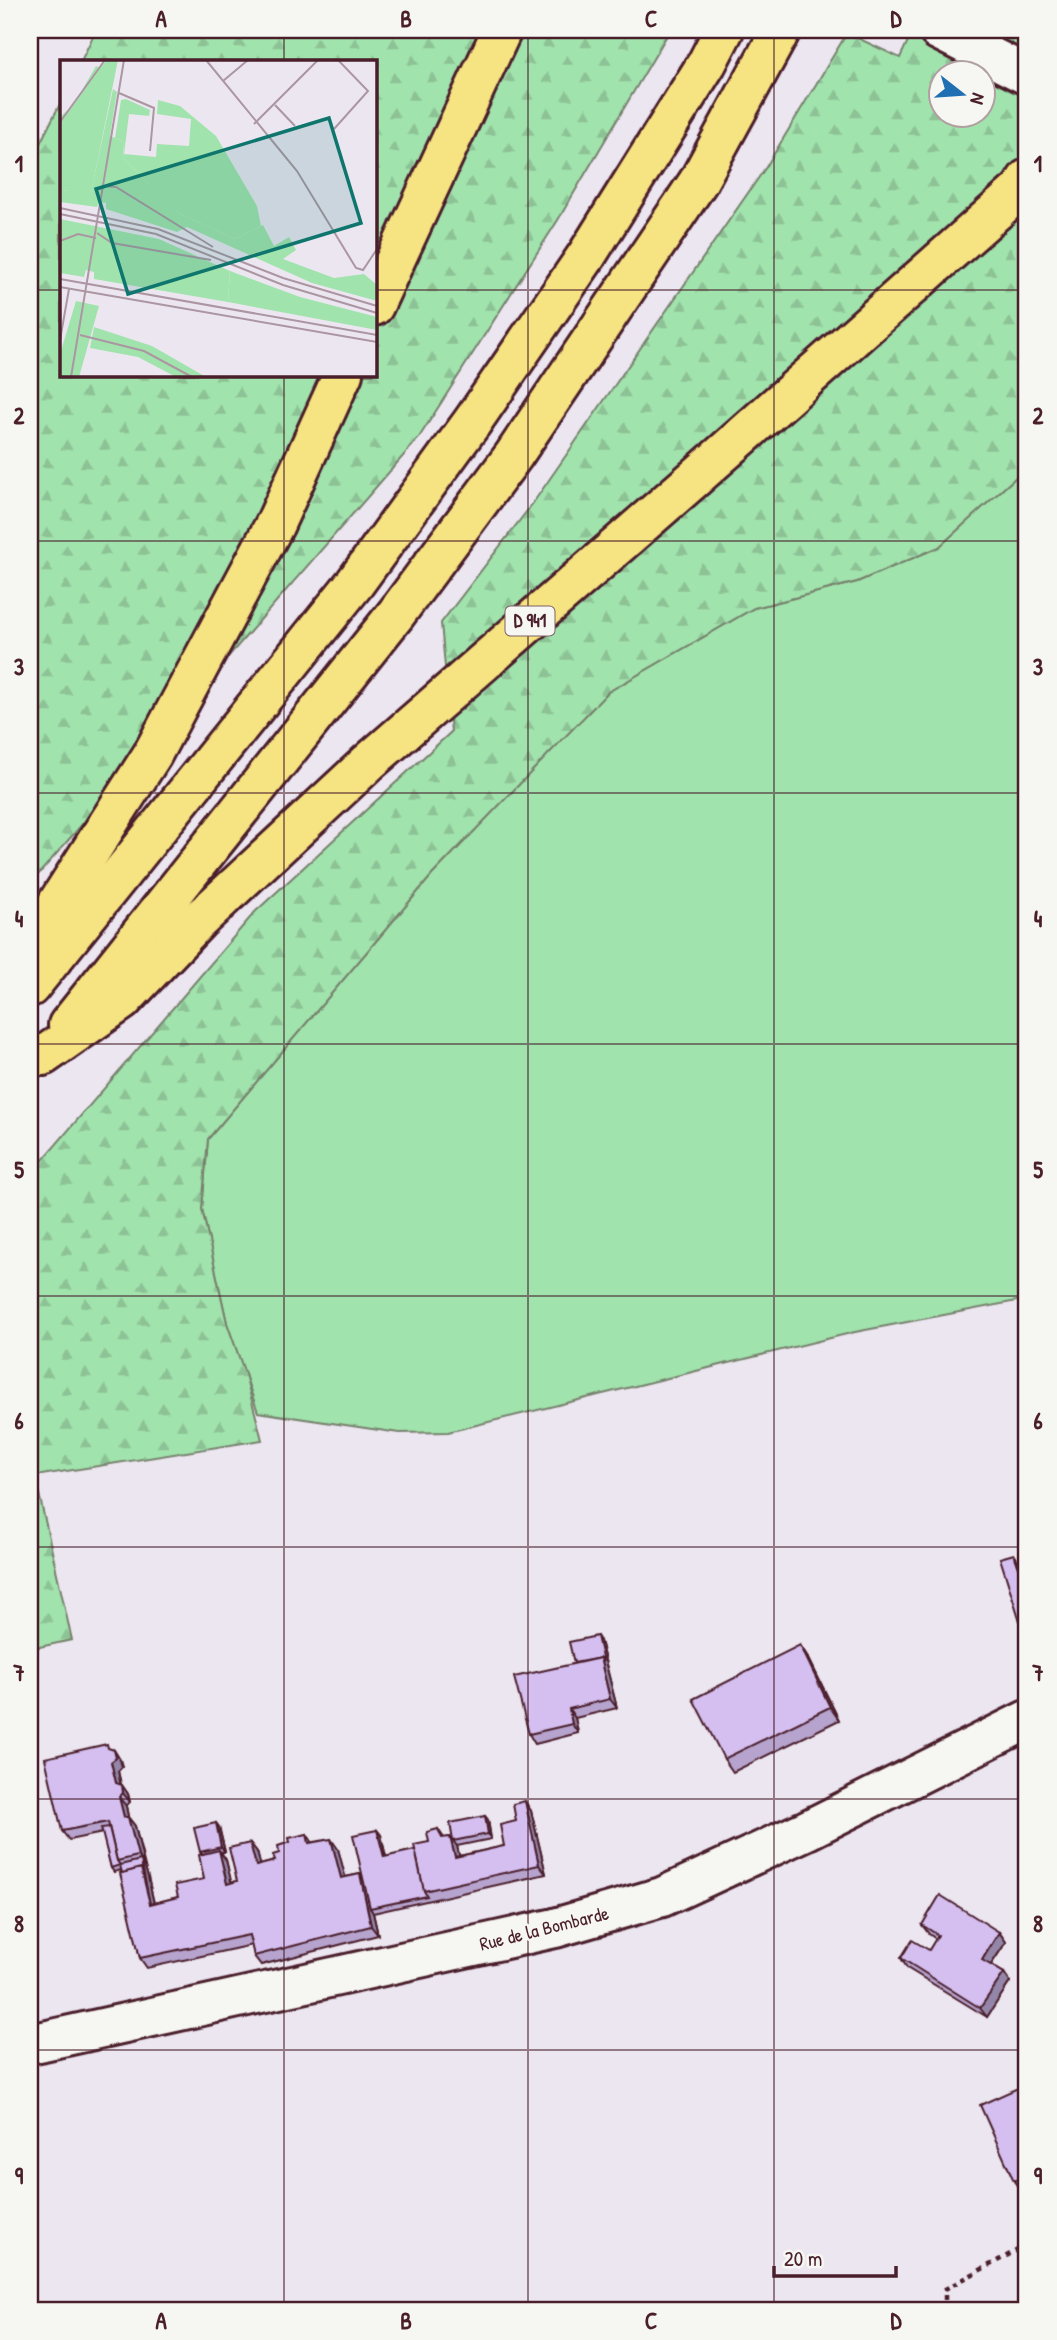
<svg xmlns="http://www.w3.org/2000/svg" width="1057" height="2340" font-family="'Patrick Hand',sans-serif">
<defs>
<pattern id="forest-firs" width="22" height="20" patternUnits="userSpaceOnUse" patternTransform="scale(1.75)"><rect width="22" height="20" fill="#a1e3ad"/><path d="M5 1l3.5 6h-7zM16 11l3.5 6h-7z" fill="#8cc295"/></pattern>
</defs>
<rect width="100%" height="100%" fill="#ece6f1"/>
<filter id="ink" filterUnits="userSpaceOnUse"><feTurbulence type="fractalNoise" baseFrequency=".0143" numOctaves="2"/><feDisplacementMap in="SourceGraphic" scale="14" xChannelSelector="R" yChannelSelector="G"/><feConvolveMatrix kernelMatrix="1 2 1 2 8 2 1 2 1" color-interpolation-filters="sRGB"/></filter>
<g filter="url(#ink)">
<polygon fill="#a1e3ad" stroke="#76816c" stroke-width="2" points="1027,467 1027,1299 855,1332 448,1432 399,1433 258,1412 227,1323 202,1209 208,1139 432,875 608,692 754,608 857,582 939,547"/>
<g fill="url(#forest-firs)" stroke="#76816c" stroke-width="2" fill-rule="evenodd">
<polygon points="96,30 670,30 558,220 418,439 30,884 30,163 61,102 61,374 374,374 374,61 81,61"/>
<path d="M913 30H1027V467L939 547 857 582 754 608 608 692 432 875 208 1139 202 1209 227 1323 245 1374 262 1440 35 1476 72 1640 30 1649V1175L255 912 451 732 441 623 533 503 766 167 847 33 900 58ZM942 74H984V116H942Z"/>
</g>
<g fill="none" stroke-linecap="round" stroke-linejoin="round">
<g stroke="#4a1f2b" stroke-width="44">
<g id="minor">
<polyline points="938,30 1027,75"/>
<polyline points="30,2044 555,1928 662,1897 807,1830 1027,1720"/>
</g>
</g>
<g stroke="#4a1f2b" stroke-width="44">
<g id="highway">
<polyline points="374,306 502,30"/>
<polyline points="30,961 58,902 152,755 275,524 343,374"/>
<polyline points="30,987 355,583 473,421 587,255 707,63 724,30"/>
<polyline points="68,1025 396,614 514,455 698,182 781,30"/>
<polyline points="43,1056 122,1001 198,921 369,762 695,478 1021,189 1027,179"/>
</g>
</g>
<polyline stroke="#4a1f2b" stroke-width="4.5" stroke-dasharray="5 5" stroke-linecap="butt" points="945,2310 945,2289 1027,2245"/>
<use href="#minor" stroke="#f6f6f2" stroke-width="38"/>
<use href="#highway" stroke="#f6e381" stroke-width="38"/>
</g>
<g fill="#b6a4ce" stroke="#4a1f2b" stroke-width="2">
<polygon points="600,1641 617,1708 575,1718 578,1733 535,1744 529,1734 574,1663"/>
<polygon points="800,1645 809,1659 839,1720 733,1772 724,1759"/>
<polygon points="111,1749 114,1750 120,1760 122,1767 118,1771 121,1784 128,1794 130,1802 126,1806 128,1817 135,1826 154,1903 178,1897 204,1879 202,1855 200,1852 216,1823 219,1827 225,1852 221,1852 226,1860 231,1883 237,1881 250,1843 257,1852 260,1865 275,1861 279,1853 290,1842 307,1834 313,1843 338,1849 345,1877 360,1874 363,1878 377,1830 381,1835 386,1857 415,1850 429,1842 438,1829 444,1838 450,1837 453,1841 485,1816 488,1820 491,1839 457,1846 459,1856 504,1846 516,1821 531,1811 546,1874 373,1913 378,1935 261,1965 254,1956 252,1945 147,1968 140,1958 121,1870 114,1872 111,1868 103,1833 69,1840 62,1831"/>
<polygon points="922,1925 999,1932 1006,1942 991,1965 1004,1973 1010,1982 987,2017 907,1968 901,1958 929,1950 936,1939 929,1934"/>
<polygon points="1027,2084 1027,2187 1020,2190 1014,2181"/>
</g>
<g fill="#9486a8" stroke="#4a1f2b" stroke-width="2">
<polygon points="1014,1554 1020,1563 1027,1584 1027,1591"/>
<polygon points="597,1636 600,1641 617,1708 610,1699 600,1658"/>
<polygon points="800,1645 809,1659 839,1720 830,1707"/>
<polygon points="569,1709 575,1718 578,1733 572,1724"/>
<polygon points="114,1750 120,1760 122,1767 118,1771 122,1792 116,1783 111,1762"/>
<polygon points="122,1785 128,1794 130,1802 123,1793"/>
<polygon points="119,1797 126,1806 130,1827 124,1817"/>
<polygon points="525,1801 531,1811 546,1874 539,1865"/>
<polygon points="485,1816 488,1820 491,1839 488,1834"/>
<polygon points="128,1817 135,1826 144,1865 138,1856"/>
<polygon points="216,1823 219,1827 225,1852 221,1847"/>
<polygon points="377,1830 381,1835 387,1862 384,1857"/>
<polygon points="450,1837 457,1846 462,1867 455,1857"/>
<polygon points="331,1839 338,1849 348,1887 341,1878"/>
<polygon points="250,1843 257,1852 263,1875 256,1866"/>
<polygon points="219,1850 226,1860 234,1893 227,1884"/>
<polygon points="141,1860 144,1865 148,1877 156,1913 150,1904"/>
<polygon points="360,1874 366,1884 370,1908 373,1913 378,1935 371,1926"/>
<polygon points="999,1932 1006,1942 988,1969 982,1960"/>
<polygon points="1004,1973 1010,1982 987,2017 980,2008"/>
</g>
<g fill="#d4bff0" stroke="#4a1f2b" stroke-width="2">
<polygon points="1014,1554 1026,1588 1027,1588 1027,1643 1000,1558"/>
<polygon points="597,1636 603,1662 600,1658 574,1663 569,1642"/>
<polygon points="800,1645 830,1707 724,1759 693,1699"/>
<polygon points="600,1658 610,1699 569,1709 572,1724 529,1734 514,1677"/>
<polygon points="107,1744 108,1748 114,1750 116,1758 111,1762 116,1783 122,1785 123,1793 119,1797 124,1817 128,1817 138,1856 117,1861 108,1822 62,1831 45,1758"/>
<polygon points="525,1801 539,1865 424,1891 414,1845 429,1842 427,1832 438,1829 442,1838 450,1837 455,1857 504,1846 500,1825 516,1821 513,1804"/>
<polygon points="485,1816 488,1834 453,1841 450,1823"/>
<polygon points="216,1823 221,1847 200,1852 194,1828"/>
<polygon points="109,1827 117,1861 120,1865 111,1868 101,1828"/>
<polygon points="377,1830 384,1857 415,1850 424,1891 427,1896 370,1908 353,1835"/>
<polygon points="307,1834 309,1843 331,1839 341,1878 360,1874 371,1926 254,1956 249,1935 140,1958 120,1873 141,1868 150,1904 178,1897 175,1885 204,1879 199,1855 219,1850 227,1884 237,1881 229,1848 250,1843 256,1866 275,1861 273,1855 279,1853 278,1846 290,1842 289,1838"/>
<polygon points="141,1860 143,1871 141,1868 122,1873 120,1865"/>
<polygon points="940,1895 999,1932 982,1960 1004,1973 980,2008 901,1958 912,1940 929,1950 938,1935 922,1925"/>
<polygon points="1027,2084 1027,2175 1014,2181 980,2105"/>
</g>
</g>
<path fill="none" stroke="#4a1f2b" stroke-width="2" stroke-opacity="0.55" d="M284 30V61M528 30V2310M774 30V2310M30 290H61M374 290H1027M284 374V2310M30 541H1027M30 793H1027M30 1044H1027M30 1296H1027M30 1547H1027M30 1799H1027M30 2050H1027"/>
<g text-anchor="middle" stroke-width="5" stroke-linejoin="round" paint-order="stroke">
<rect fill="#f6f6f2" stroke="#7e6067" stroke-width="2" x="505.5" y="606.5" width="49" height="29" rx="5"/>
<g font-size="18" font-weight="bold" fill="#4a1f2b">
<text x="530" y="627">D 941</text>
</g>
<g font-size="19" fill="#4a1f2b" stroke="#f6f6f2">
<text transform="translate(544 1928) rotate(-14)" y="7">Rue de la Bombarde</text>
</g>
</g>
<g transform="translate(60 60)">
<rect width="317" height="317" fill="#ece6f1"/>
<path d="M47 0H58L31 133 0 130V57L14 44 36 6 40 8ZM66 39 90 50 89 56 69 54 64 94 96 97 97 84 129 86 131 59 97 54 98 40 120 46 156 76 197 146 201 166 175 179 119 153 106 141 64 99 63 81 55 78 61 40ZM170 211 240 237 317 257V270L168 242ZM34 267 92 286 146 317H116L78 297 30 288Z" fill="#a1e3ad"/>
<path d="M53 29 57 32 50 76 63 81 64 99 119 153 175 179 203 165 214 186 229 177 236 190 223 199 274 218 304 214 317 225V241L252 223 127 167 117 172 46 149V143L39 142 37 147 0 142V130L31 132ZM0 159 99 179 170 211 168 242 34 219V212L26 210 24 217 0 213ZM16 241 39 246 19 317H0V294Z" fill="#a1e3ad"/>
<path fill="none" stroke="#ab96a2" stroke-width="2" d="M146 0 237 111 296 208 303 210 317 189M163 21 188 0M59 33 94 48 90 91M215 45 235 66M0 62 45 0M194 64 258 0M274 69 308 31 278 0M45 126 56 127 153 187M0 148 98 169 223 218 317 246M0 154 96 174 223 225 317 253M37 173 52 183 151 200M0 181 18 174 36 178M0 219 317 275M0 227 317 282M20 275 84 291 132 317M0 280 9 229M11 317 64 0"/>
<path fill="#0f766e" fill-opacity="0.15" stroke="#0f766e" stroke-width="3.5" d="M269 58 301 163 68 234 36 129Z"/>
<rect width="317" height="317" fill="none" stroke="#4a1f2b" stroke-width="3.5"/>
</g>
<rect width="1057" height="2340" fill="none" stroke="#f6f6f2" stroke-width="77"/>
<g transform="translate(962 94) rotate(107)"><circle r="33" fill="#f6f6f2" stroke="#b1a0a2" stroke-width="2"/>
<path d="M0-5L12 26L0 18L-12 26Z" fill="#1f6fb2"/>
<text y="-10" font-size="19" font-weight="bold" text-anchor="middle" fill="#4a1f2b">N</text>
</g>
<path d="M774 2266v10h122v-10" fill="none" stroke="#4a1f2b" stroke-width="3.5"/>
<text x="784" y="2266" font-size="21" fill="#4a1f2b" stroke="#f6f6f2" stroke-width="5" paint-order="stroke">20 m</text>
<rect x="38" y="38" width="980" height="2264" fill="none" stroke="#4a1f2b" stroke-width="2.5"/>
<g font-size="23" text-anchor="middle" font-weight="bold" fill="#4a1f2b">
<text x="161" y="27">A</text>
<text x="406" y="27">B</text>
<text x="651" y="27">C</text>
<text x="896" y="27">D</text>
<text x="19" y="172">1</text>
<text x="1038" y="172">1</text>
<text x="19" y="424">2</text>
<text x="1038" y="424">2</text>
<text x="19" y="675">3</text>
<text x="1038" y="675">3</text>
<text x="19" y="927">4</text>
<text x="1038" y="927">4</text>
<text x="19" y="1178">5</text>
<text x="1038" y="1178">5</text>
<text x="19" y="1429">6</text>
<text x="1038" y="1429">6</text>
<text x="19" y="1681">7</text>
<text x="1038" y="1681">7</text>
<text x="19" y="1932">8</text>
<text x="1038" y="1932">8</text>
<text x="19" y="2184">9</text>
<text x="1038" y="2184">9</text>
<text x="161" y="2329">A</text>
<text x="406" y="2329">B</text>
<text x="651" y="2329">C</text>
<text x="896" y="2329">D</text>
</g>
</svg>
